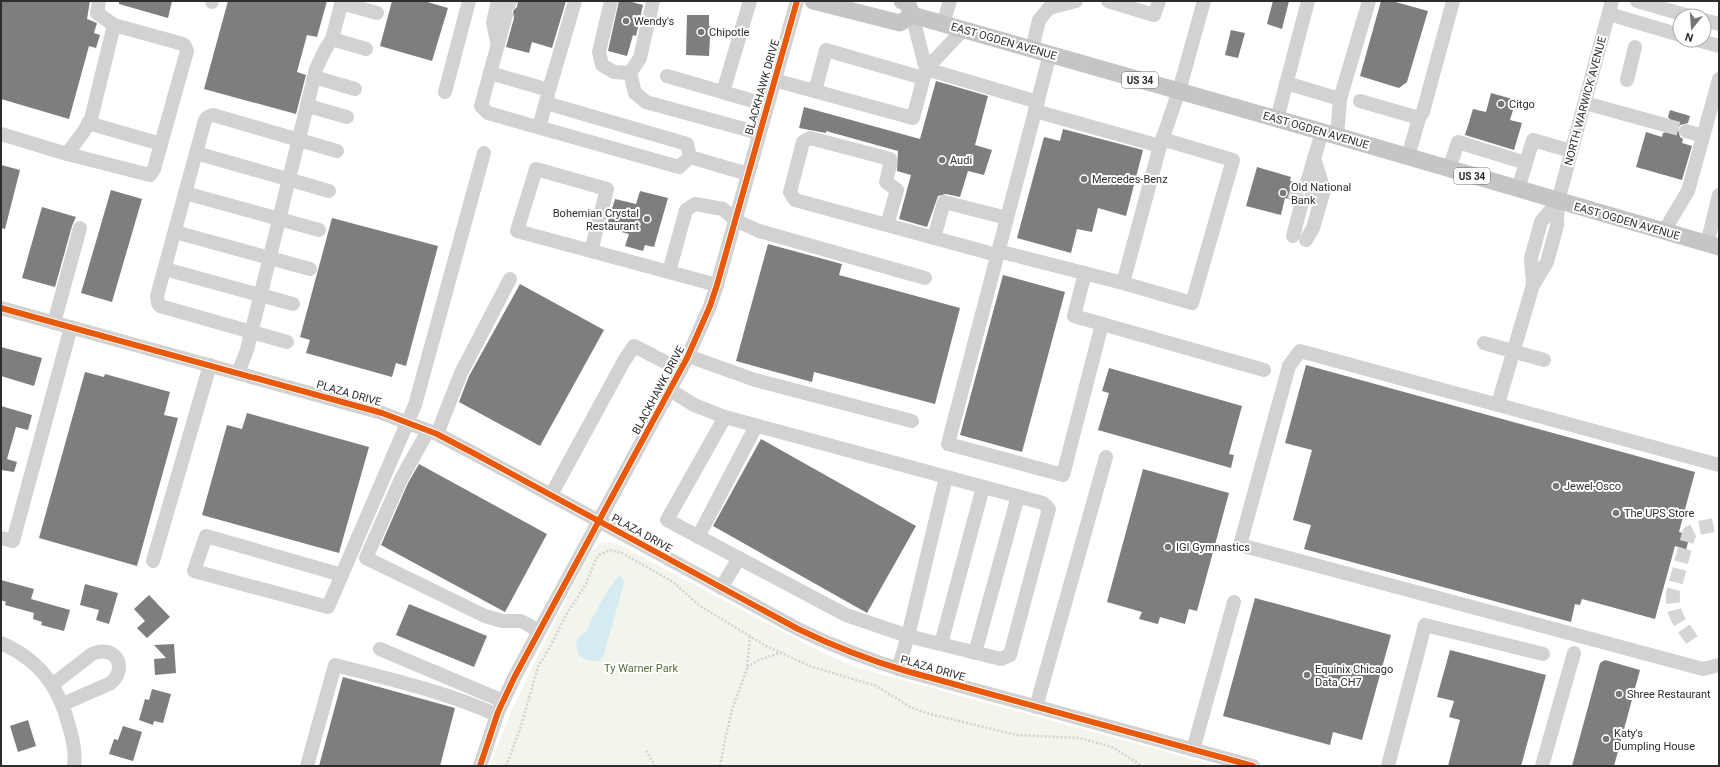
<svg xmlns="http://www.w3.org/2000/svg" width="1720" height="767" font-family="Roboto,sans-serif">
<rect width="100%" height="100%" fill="#fff"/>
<polygon fill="#f1f5eb" points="602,542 616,543 825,654 858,668 1218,766 490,766 512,709 551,629 591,551"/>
<path fill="#d6eaf2" d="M618 576 622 577 624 583 603 657 599 661C590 662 585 660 578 654L576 644 578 638 588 629 590 622 607 592Z"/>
<g fill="#7e7e7e">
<polygon points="1,1 90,1 87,19 97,23 94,33 100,35 96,48 89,46 69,119 1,99"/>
<polygon points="119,1 172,1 168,18 119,4"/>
<polygon points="228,1 327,1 317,37 307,35 297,72 306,75 296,114 204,89"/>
<polygon points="392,1 424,1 448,8 432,61 380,46"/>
<polygon points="518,1 566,1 552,48 532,42 529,53 506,47 514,18 513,11 517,7"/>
<polygon points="619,1 628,1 643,5 636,36 633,35 627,56 608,51"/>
<polygon points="1273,1 1289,1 1282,29 1267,24"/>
<polygon points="1381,1 1392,1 1428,11 1407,82 1399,88 1360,76"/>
<polygon points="687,15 709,15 709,26 716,27 715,37 710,37 709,56 686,55"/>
<polygon points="1231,30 1245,33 1238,58 1225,55"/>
<polygon points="936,81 988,96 975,145 992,150 984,175 968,171 960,197 946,194 938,196 927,227 899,219 911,175 897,171 898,151 826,131 826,133 799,128 804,107 920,139"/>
<polygon points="1491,93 1516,100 1510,120 1522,123 1514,150 1465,135 1473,109 1486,112"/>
<polygon points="1670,110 1690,116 1688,123 1680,125 1678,129 1680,137 1683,139 1682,143 1692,146 1682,180 1636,167 1646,132 1662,137 1663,133 1671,131 1673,123 1668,117"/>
<polygon points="1063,129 1143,150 1126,216 1098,208 1092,232 1077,229 1071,253 1017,238 1044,137 1060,141"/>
<polygon points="1,165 20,170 5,229 1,228"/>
<polygon points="1257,167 1291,177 1290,181 1298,183 1298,188 1303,194 1296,196 1294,200 1285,198 1281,215 1246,206"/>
<polygon points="111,190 142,199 112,302 81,293"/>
<polygon points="640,191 668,198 654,247 645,245 643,251 625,246 629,234 606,228 615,199 636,204"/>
<polygon points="42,207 76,217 72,226 55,287 22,278"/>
<polygon points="332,218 438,246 406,366 396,363 392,377 306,353 310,340 300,337"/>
<polygon points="768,244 842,264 839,275 960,308 935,404 814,372 812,382 736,361"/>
<polygon points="1003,275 1065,292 1022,452 960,435"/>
<polygon points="520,284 604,330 540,446 459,402 469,376"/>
<polygon points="1,347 42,358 34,386 1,376"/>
<polygon points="1306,365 1695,472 1679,532 1690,535 1686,550 1675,546 1655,619 1582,599 1580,605 1575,604 1571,622 1304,549 1311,525 1293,520 1312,450 1285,443"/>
<polygon points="1109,368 1242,406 1229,454 1234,455 1231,468 1098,430 1109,393 1102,391"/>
<polygon points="85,372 104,377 105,374 170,392 164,415 178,418 137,566 39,538"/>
<polygon points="1,406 32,415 28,430 16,427 7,459 17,462 14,472 1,470"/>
<polygon points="247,413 369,447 339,553 202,515 227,425 242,429"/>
<polygon points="761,439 916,526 867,613 713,526"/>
<polygon points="419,464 547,534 505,612 381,545 408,483"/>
<polygon points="1143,469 1229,493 1197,611 1189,609 1185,624 1160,617 1158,624 1139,619 1142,612 1107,602"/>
<polygon points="1,580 34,589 31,599 70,610 64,631 41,625 42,622 33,619 34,613 5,605 6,602 1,600"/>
<polygon points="85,584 118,593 109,624 96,620 99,610 80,605"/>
<polygon points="149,595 170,617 147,638 137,628 145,621 134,609"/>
<polygon points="1255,598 1391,635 1362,740 1333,732 1330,745 1223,716"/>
<polygon points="409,604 487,636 474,667 396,635"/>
<polygon points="174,644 176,673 155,675 154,659 166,658 154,645"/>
<polygon points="1450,650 1546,675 1521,766 1448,766 1460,720 1449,717 1454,701 1437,697"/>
<polygon points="1605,660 1640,670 1614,766 1572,766 1600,663"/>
<polygon points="343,677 455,708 440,766 319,766"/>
<polygon points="152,689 171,694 163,723 154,721 153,725 139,720 145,699 149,700"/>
<polygon points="28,720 36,746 18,752 10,726"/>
<polygon points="123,726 142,732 133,761 109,754 114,739 118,740"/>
</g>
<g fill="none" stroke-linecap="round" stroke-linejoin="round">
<g stroke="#d5d5d5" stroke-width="14" stroke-dasharray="14 7" stroke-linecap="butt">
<polyline points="1665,125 1686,131"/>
<polyline points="1294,200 1299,184"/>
<polyline points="1309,205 1314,188"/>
<path d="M1692 640C1681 624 1671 614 1673 593L1689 533 1699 528 1719 524"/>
</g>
<g stroke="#d2d2d2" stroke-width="2.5" stroke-dasharray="2 2" stroke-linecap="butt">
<polyline points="747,667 759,660 779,653"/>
<polyline points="646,751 655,766"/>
<polyline points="506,766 520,729 538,667 550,647 566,615 586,584 596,559 599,555 610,550 622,553 673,582 700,606 766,646 810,666 876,686 912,708 930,714 1017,735 1079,738 1098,743 1112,747 1142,766"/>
<polyline points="720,766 725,740 732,710 747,668 750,637"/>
</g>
<g stroke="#d2d2d2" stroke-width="14">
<polyline points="611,1 599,52 602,65 614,72 630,73 640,58 653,1"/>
<polyline points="1108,1 1154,15 1159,1"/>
<polyline points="1637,1 1689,16"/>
<polyline points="212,2 212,1"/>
<polyline points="341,3 377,13"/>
<polyline points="509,4 510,1"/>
<polyline points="1609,14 1680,35"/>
<polyline points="506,15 490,73 549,90 575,1"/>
<polyline points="1704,20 1719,24"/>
<polyline points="943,24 950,1"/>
<polyline points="332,39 366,49"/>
<polyline points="1697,40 1719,46"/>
<polyline points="497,42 493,22 498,1"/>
<polyline points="1032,49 1039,20 1049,8 1076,1"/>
<polyline points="1050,54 948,444 1063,475 1102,324"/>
<polyline points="926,69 1038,102"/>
<polyline points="926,69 963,30"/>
<polyline points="490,73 481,106 488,113 679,167 690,157"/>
<polyline points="630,73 635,93 646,102 759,133"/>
<polyline points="667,76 767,105"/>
<polyline points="314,77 355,89"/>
<polyline points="774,80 913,118 926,69 912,15"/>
<polyline points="1627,80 1635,47"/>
<polyline points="1286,83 1340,99"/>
<polyline points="815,91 826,50 923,78"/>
<polyline points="445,92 469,1"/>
<polyline points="723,92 750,1"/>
<polyline points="1360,101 1419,118"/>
<polyline points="546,103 687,144 690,157"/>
<polyline points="1585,103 1665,125"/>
<polyline points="308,106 347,117"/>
<polyline points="1035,111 1160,146 1179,91 1204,1"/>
<polyline points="1277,119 1308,1"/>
<polyline points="88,123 161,144"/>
<polyline points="539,127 548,95"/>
<polyline points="1686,131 1703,136"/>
<polyline points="1,134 67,154 84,131 91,119 114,25"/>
<polyline points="1337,136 1340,99 1369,1"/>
<polyline points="1160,146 1123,283 1192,303 1233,160 1162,139"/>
<polyline points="196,153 329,191"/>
<polyline points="67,154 150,175 154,169 187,51 185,46 183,44 114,25 97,13 99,1"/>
<polyline points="690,157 748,174"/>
<polyline points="1408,157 1419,118 1423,112 1453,1"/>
<polyline points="1449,169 1458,142 1526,163"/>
<polyline points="1306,186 1322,132"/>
<polyline points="1518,189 1533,140 1571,151"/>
<polyline points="185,193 319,230"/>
<polyline points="887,225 897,190 886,182 890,165 890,159 810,138 803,142 790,192 795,200 997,255"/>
<polyline points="1664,231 1688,191 1719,79"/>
<polyline points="175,232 310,269"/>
<polyline points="1293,236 1302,202"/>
<polyline points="934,238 944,202 1007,218"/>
<polyline points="1306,240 1313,228 1324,190 1314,158"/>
<polyline points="1707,244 1719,195"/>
<path d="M591 251 607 189 536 169 517 231C584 249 650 267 717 285"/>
<polyline points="998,251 1123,283"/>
<polyline points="165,269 293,304"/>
<polyline points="669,272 686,210 695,204 723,209 735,220 759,231 925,278"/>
<polyline points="1085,273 1074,316 1264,370"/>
<polyline points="1533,285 1531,258 1541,222 1558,201"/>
<path d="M1 308 382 413 437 434 477 455 798 629C833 646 869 660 906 671L1253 766"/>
<polyline points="54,323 80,228"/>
<polyline points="287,342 160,306 158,303 157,296 205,120 208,117 213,115 337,151"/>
<polyline points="1484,343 1544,360"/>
<polyline points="688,356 755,380 912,421"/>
<polyline points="238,373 247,350 316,69 325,50 332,39 342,1"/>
<polyline points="670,390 694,405 725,417 1043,503 1049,509 1010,655 1001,659 908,636 846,615 667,520 725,417"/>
<polyline points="1498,404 1533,285 1547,262 1557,226 1558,201 1612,1"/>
<polyline points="428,431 401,479 366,558 485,616 502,621 521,621 539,631"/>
<polyline points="437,434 461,373 510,279"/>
<polyline points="1719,465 1300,351 1289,366 1240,545 1703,669 1719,665"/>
<polyline points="551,495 624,361 634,346 681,370"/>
<polyline points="698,537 756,426"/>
<polyline points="1,538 13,541 71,327"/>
<polyline points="153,561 210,365"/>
<polyline points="342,575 206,536 194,571 328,607 415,405 484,153"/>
<polyline points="721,588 739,558"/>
<path d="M1 643C39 660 59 686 69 726 73 739 76 752 74 766"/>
<polyline points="941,644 983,487"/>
<polyline points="380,649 503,701"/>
<polyline points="975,653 1018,496"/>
<polyline points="898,669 908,636 946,477"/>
<path d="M52 685 92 654C114 644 129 666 111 683L63 704"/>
<polyline points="1036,707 1106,457"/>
<polyline points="1193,750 1234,602"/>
<path d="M307 766 335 665C390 679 446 692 497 715"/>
<polyline points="480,766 498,712 515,676 687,358 710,306 717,285 797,1"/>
<polyline points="1388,766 1425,625 1543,654"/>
<polyline points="1542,766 1574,653"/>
</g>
<g stroke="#c5c5c5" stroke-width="17">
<polyline points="813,1 900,23 912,15 1337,136 1719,247"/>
<polyline points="902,1 907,2 912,15"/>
</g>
<g stroke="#fff" stroke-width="8">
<g id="cycleway">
<path d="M1 308 382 413 437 434 477 455 798 629C833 646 869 660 906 671L1253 766"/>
<polyline points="480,766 498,712 515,676 687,358 710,306 717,285 797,1"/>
</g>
</g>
<use href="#cycleway" stroke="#e8590c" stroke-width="6"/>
</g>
<g fill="#767676" stroke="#fff" stroke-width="1.5">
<circle cx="626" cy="21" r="4"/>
<circle cx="701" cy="32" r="4"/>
<circle cx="1501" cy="104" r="4"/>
<circle cx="942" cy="160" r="4"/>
<circle cx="1084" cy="179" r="4"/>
<circle cx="1283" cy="193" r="4"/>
<circle cx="647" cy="219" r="4"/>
<circle cx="1556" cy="486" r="4"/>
<circle cx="1616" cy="513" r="4"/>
<circle cx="1168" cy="547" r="4"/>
<circle cx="1307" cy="675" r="4"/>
<circle cx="1619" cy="694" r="4"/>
<circle cx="1606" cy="739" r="4"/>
</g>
<g text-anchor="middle" stroke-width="4" stroke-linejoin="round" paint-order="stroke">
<g fill="#fff" stroke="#6c6c6c" stroke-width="1">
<rect x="1122" y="72" width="36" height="16" rx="3"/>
<rect x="1454" y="168" width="36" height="16" rx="3"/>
</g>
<g font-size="10" font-weight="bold" fill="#2d2d2d">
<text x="1140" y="84">US 34</text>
<text x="1472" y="180">US 34</text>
</g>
<g font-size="11" fill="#2d2d2d" stroke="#fff" text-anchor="start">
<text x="634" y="25">Wendy's</text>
<text x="709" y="36">Chipotle</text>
<text x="1509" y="108">Citgo</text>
<text x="950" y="164">Audi</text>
<text x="1092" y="183">Mercedes-Benz</text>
<text x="1291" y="191">Old National<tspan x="1291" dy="13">Bank</tspan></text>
<text x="639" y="217" text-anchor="end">Bohemian Crystal<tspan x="639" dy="13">Restaurant</tspan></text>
<text x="1564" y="490">Jewel-Osco</text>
<text x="1624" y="517">The UPS Store</text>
<text x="1176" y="551">IGI Gymnastics</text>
<text x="1315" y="673">Equinix Chicago<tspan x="1315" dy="13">Data CH7</tspan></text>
<text x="1627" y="698">Shree Restaurant</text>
<text x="1614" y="737">Katy's<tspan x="1614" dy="13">Dumpling House</tspan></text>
</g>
<g font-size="11" fill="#2d2d2d" stroke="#fff">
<text transform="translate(1004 41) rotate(16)" y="4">EAST OGDEN AVENUE</text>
<text transform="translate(762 87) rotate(-74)" y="4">BLACKHAWK DRIVE</text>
<text transform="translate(1585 101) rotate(-75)" y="4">NORTH WARWICK AVENUE</text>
<text transform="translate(1316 130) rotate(16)" y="4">EAST OGDEN AVENUE</text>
<text transform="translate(1627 221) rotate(16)" y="4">EAST OGDEN AVENUE</text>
<text transform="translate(658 390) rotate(-62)" y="4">BLACKHAWK DRIVE</text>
<text transform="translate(349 393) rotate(16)" y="4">PLAZA DRIVE</text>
<text transform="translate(642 533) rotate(29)" y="4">PLAZA DRIVE</text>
<text transform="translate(933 668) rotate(16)" y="4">PLAZA DRIVE</text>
</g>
<g font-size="11" fill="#556b39" stroke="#fff">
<text x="641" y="672">Ty Warner Park</text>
</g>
</g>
<rect width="1720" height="767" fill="none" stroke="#2d2d2d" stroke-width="4"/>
<g transform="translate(1692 28) rotate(197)"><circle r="19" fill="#ffffff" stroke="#ababab"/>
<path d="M0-3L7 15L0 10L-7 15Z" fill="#767676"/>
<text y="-6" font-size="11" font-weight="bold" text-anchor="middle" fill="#2d2d2d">N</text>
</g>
</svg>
